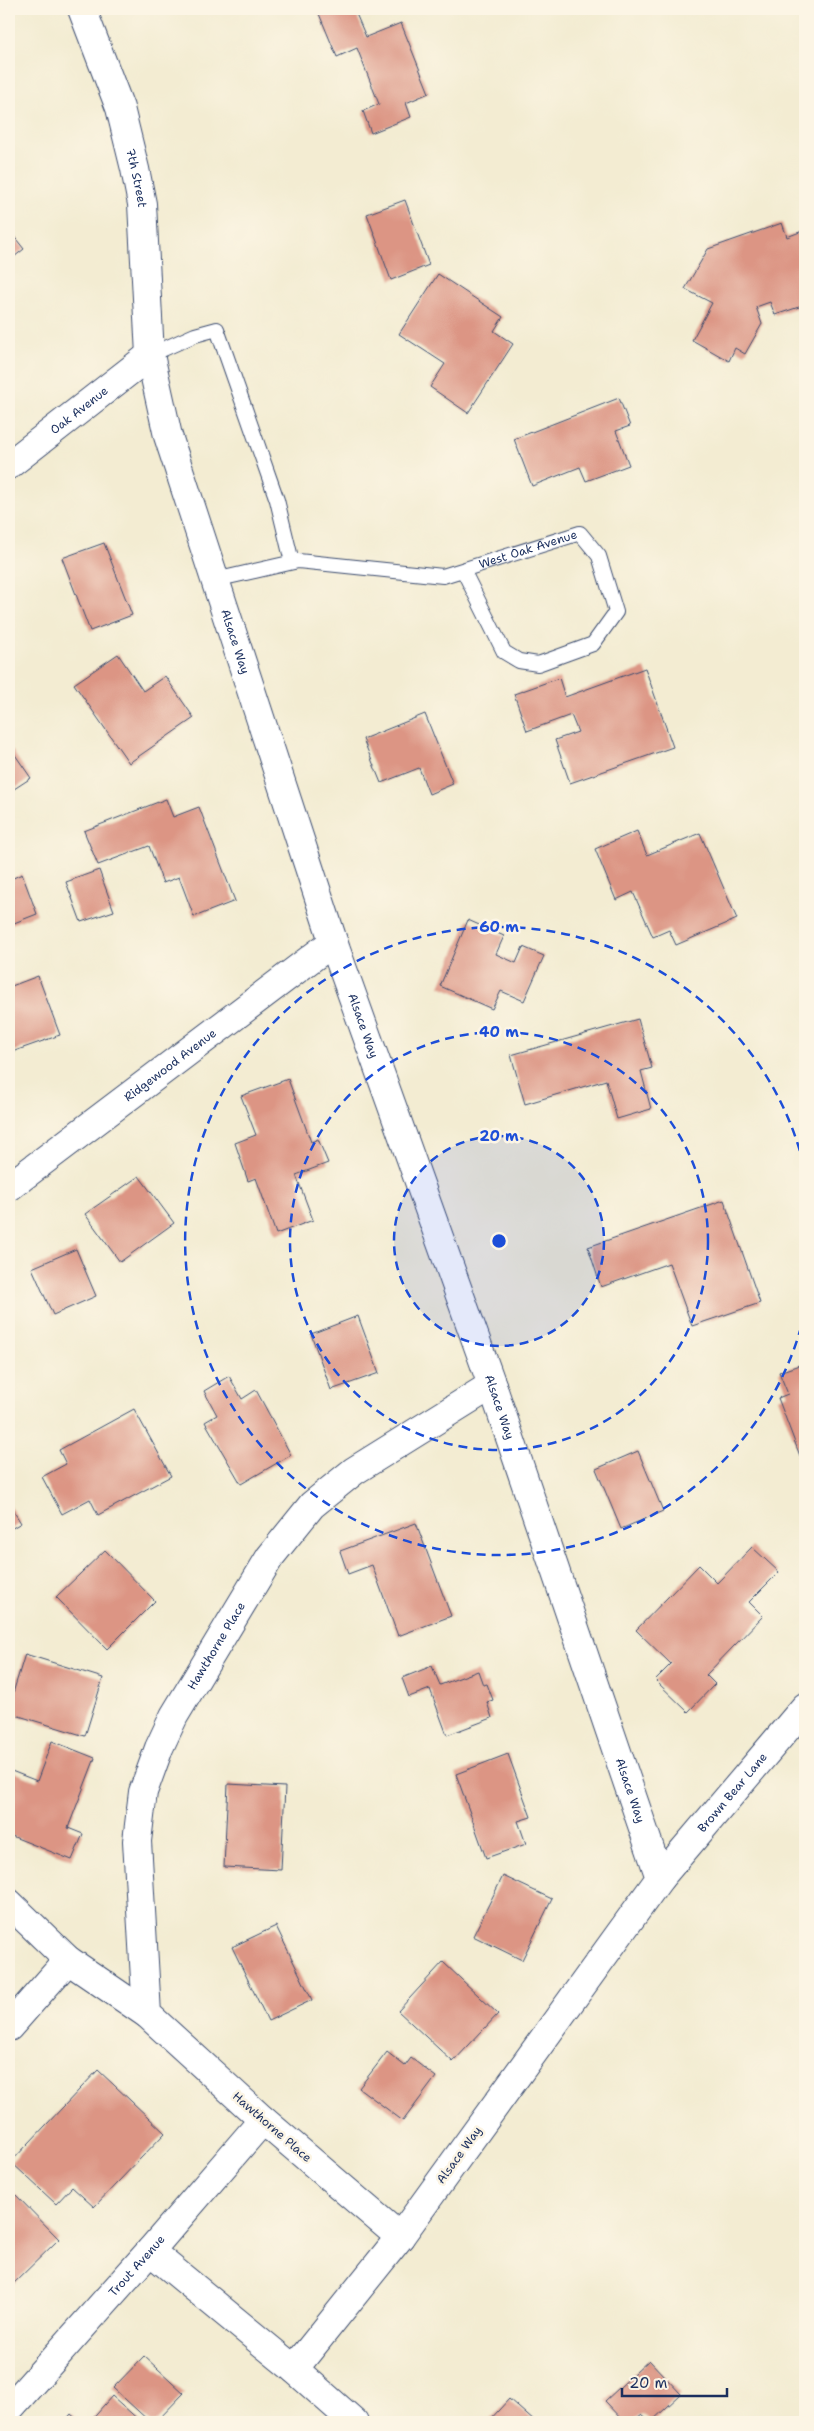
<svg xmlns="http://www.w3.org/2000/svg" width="814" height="2431" font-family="'Shantell Sans',sans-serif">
<rect width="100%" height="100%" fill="#fcf5e5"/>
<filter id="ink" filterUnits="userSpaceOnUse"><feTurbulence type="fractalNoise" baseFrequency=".02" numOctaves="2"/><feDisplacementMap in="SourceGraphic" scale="10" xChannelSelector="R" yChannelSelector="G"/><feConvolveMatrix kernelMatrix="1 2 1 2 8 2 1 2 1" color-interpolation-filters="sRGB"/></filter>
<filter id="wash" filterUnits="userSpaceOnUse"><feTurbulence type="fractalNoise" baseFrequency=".0096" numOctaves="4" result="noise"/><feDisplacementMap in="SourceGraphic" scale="20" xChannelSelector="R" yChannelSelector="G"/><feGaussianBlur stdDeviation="1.12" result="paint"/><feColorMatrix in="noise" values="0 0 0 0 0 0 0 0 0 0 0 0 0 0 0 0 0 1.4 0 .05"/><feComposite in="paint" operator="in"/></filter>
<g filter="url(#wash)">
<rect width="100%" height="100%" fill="#f3ecd2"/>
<g id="blocks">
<g fill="#dc9584">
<polygon points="317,9 354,9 366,37 401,23 429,93 406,103 411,117 371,133 363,111 379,104 357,48 337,57"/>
<polygon points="405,200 429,265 391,280 367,214"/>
<polygon points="782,223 787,237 805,230 805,305 775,315 770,302 756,307 762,324 745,354 735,348 729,361 692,340 712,303 685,289 708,249"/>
<polygon points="9,230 24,249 9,261"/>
<polygon points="438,274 503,317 494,331 513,344 468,413 430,387 445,364 399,334"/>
<polygon points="619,398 630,426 616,431 629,465 586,481 580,467 532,486 514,439"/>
<polygon points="104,543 132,615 90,631 62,558"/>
<polygon points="118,654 143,691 165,676 194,718 129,763 74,684"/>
<polygon points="645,668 673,747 570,783 555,740 578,732 571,715 527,731 514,694 559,678 565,697"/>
<polygon points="425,714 453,784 429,794 419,768 381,783 363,739"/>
<polygon points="9,746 31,778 11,791 9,787"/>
<polygon points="166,799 173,817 199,807 235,901 194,917 179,877 163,883 149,846 98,865 84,831"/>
<polygon points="637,831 647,855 700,833 737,919 676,945 669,930 653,937 633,892 616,900 595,849"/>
<polygon points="99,870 114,911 81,922 66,882"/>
<polygon points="22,874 37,914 9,925 9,880"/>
<polygon points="468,920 504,936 496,954 516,963 523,947 544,956 524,1001 501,991 492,1009 440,986"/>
<polygon points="38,976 60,1035 9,1053 9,987"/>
<polygon points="638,1019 652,1068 641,1071 651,1109 617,1119 606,1080 525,1104 511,1055"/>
<polygon points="288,1079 311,1142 318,1139 328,1163 296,1175 313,1220 276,1234 256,1178 248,1181 235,1143 256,1135 241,1096"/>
<polygon points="139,1176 174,1223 120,1262 85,1214"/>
<polygon points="724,1200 760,1303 692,1326 669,1263 601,1287 588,1247"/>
<polygon points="76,1249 96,1296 53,1315 32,1268"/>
<polygon points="358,1316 379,1373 331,1390 311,1334"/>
<polygon points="805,1363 805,1469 778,1398 788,1394 779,1372"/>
<polygon points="229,1376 242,1399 256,1390 291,1455 241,1484 205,1422 217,1415 204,1391"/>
<polygon points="134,1409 171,1476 98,1515 90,1499 62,1514 42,1477 66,1464 59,1450"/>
<polygon points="638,1451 663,1511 621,1529 596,1469"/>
<polygon points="9,1504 21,1523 9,1530"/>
<polygon points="416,1523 451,1616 398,1636 372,1565 348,1574 340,1551"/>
<polygon points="752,1547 779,1572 749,1602 763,1616 706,1675 715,1684 688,1712 655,1680 671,1664 636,1630 699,1565 717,1583"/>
<polygon points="105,1550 155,1601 107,1649 56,1597"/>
<polygon points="25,1654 103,1678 85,1736 9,1713 9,1706"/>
<polygon points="432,1666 440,1685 478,1671 483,1685 487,1684 493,1700 487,1702 492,1718 447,1735 430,1689 409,1697 402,1678"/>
<polygon points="52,1741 95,1758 68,1828 83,1834 72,1860 9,1835 9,1770 37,1781"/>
<polygon points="508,1754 531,1817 518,1821 526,1844 486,1858 456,1774"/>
<polygon points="228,1784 285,1787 281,1870 224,1867"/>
<polygon points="503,1876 552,1899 522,1960 473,1936"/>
<polygon points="276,1926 312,2000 268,2021 232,1947"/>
<polygon points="443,1962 498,2014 453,2062 398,2011"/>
<polygon points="387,2052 405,2066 411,2058 436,2077 403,2121 359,2088"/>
<polygon points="98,2070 165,2133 94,2207 72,2187 56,2204 11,2162"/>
<polygon points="11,2190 59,2239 10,2287 9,2192"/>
<polygon points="144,2356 184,2393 156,2422 150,2422 113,2388"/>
<polygon points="649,2360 681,2394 651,2422 642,2414 632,2422 625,2422 605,2401"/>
<polygon points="112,2396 141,2422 89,2422"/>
<polygon points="509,2399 535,2422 488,2422"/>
<polygon points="71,2414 80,2422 64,2422"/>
</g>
</g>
</g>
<g filter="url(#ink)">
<use href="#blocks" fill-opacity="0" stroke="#3b4b6f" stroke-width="1"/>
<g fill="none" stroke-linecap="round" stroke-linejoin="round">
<g stroke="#3b4b6f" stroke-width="16">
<g id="lane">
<polyline points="150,355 195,335 217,329 277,500 292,562"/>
<path id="s1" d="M215 580 298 561 443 576 580 533 599 556 616 612 593 644 538 664 519 661 504 652 463 570"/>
</g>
</g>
<g stroke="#3b4b6f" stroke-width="30">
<g id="street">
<path id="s2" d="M82 9 120 108 135 169 142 204 150 355 168 436 336 950 492 1385 660 1878 400 2237 294 2369"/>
<path id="s3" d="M9 465 150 355"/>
<path id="s4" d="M9 1187 333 942"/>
<path id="s5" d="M660 1878 805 1707"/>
<polyline points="9,1903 68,1960 147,2014"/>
<polyline points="9,2027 68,1960"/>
<path id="s6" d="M400 2237 263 2120 147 2014 137 1841 143 1792 159 1748 174 1716 270 1557 312 1505 354 1471 492 1385"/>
<polyline points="150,2251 294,2369 354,2422"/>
<path id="s7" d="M9 2409 150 2251 263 2120"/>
</g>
</g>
<use href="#lane" stroke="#fff" stroke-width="14"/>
<use href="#street" stroke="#fff" stroke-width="28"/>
</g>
</g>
<circle cx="499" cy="1241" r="105" fill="#1d4ed8" fill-opacity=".12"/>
<g fill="none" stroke="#1d4ed8" stroke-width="2.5" stroke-dasharray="9 6">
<circle cx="499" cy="1241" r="105"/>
<circle cx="499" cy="1241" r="209"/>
<path d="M805 1312A314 314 0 1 1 805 1170"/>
</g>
<g text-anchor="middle" stroke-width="5" stroke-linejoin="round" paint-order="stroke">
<g font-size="12" fill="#1b2f5e" stroke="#fcf5e5">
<text dy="4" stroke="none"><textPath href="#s2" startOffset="178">7th Street</textPath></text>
<text dy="4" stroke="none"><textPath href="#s3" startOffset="89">Oak Avenue</textPath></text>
<text dy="4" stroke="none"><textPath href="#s1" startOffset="320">West Oak Avenue</textPath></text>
<text dy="4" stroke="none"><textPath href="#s2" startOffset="655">Alsace Way</textPath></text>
<text dy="4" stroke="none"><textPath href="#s2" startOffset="1060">Alsace Way</textPath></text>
<text dy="4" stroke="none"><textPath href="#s4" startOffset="202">Ridgewood Avenue</textPath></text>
<text dy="4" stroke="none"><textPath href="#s2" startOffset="1465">Alsace Way</textPath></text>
<text dy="4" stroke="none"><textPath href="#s6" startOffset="724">Hawthorne Place</textPath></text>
<text dy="4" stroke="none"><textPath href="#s2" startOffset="1870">Alsace Way</textPath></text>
<text dy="4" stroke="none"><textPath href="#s5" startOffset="112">Brown Bear Lane</textPath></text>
<text transform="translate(272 2127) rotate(41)" y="4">Hawthorne Place</text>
<text transform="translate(459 2155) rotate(-54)" y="4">Alsace Way</text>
<text dy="4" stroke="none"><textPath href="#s7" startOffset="192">Trout Avenue</textPath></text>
</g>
</g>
<circle cx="499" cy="1241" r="8" fill="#1d4ed8" stroke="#fcf5e5" stroke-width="2.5"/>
<g font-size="15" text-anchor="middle" font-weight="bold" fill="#1d4ed8" stroke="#fcf5e5" stroke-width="5" stroke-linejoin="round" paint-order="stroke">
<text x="499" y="932">60 m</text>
<text x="499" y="1037">40 m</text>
<text x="499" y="1141">20 m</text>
</g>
<rect width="814" height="2431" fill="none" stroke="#fcf5e5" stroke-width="30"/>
<path d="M622 2388v8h105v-8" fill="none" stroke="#1b2f5e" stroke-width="2.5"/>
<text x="629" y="2388" font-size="15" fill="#1b2f5e" stroke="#fcf5e5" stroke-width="4" paint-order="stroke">20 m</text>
</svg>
